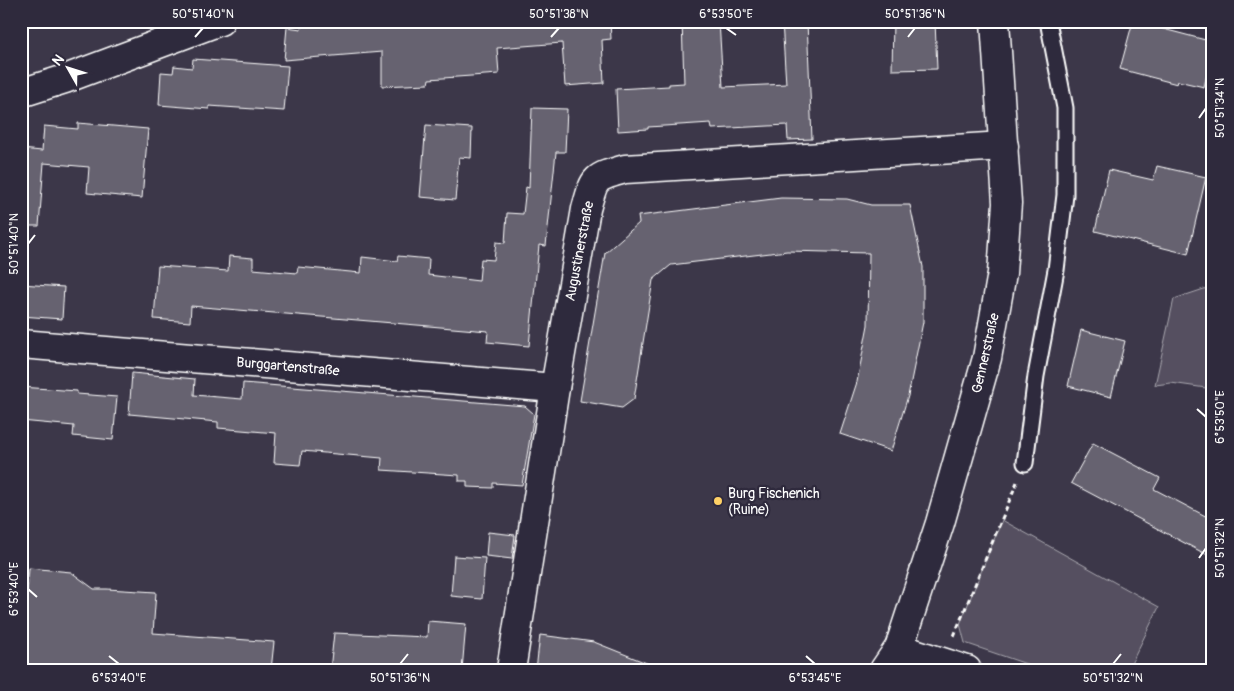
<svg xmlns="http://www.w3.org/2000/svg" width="1234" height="691" font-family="Pangolin,sans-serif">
<rect width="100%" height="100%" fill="#3c3749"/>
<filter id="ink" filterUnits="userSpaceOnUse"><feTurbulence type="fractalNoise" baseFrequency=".02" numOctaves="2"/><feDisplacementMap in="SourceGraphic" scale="10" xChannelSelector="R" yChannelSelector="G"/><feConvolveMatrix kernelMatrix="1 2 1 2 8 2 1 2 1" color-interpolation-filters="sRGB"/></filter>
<g filter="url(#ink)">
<g fill="#555060" stroke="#aaa8b0">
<polygon points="1213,286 1213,389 1171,383 1155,385 1174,299"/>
<polygon points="1002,520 1159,607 1128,670 1044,670 965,643 960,624"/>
</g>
<g fill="#666270" stroke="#fff">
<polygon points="318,21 434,21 433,26 513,21 610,21 611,39 602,40 604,83 565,86 562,43 497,48 499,74 429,79 428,84 382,86 382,52 284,60 287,27 301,29 302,22"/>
<polygon points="682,21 719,21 723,87 786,84 782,21 807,21 812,139 788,140 787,125 712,129 711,123 648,127 648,129 618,131 616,89 669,86 669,84 684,83"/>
<polygon points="893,21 935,21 937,69 892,70"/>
<polygon points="1133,21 1213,42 1213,76 1207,74 1204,87 1178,81 1177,84 1120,69"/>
<polygon points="193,59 288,66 284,111 209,106 209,109 159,105 161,72 173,73 174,66 192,68"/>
<polygon points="532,108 567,109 565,152 556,152 546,246 539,245 529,346 487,342 488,331 191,306 190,322 154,319 158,266 228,271 229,256 253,258 253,269 297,273 298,267 361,273 362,257 397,261 398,256 429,259 428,275 479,281 481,259 494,260 496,242 505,243 507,213 523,214 526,187 529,188"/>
<polygon points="78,123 148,129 142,198 87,193 89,167 44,163 39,226 21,226 21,149 42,151 44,126 78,129"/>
<polygon points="426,125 472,128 471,158 459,157 455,200 420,197"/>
<polygon points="1157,166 1206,177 1188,254 1095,231 1109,170 1153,180"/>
<polygon points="781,198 847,199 871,205 910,205 923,267 923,322 908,396 891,451 840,434 857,382 868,325 869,253 787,251 671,265 653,280 634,399 622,408 580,401 605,253 639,223 638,216"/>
<polygon points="21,284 64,287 62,319 21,316"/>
<polygon points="1081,330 1125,341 1111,397 1068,386"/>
<polygon points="132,373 195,379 194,395 242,399 243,383 525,406 534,414 522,485 493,483 493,488 467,487 467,481 459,481 459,475 381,470 382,458 302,451 300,465 274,463 276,433 218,428 218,422 129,414"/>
<polygon points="21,387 77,391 77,394 117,397 113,440 73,436 74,426 21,421"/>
<polygon points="1093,443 1160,478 1154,489 1213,520 1213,558 1071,483"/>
<polygon points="488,532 515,535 512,559 486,556"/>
<polygon points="454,556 485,558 482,599 451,596"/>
<polygon points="29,568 71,572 94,589 107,589 156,592 153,633 274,642 271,670 21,670"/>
<polygon points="428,621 466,624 462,670 330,670 334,633 427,637"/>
<polygon points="540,635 594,642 659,668 659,670 536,670"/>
</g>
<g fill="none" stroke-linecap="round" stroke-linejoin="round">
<g stroke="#fff" stroke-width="19">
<polyline id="lane" points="1025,463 1036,376 1056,270 1065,195 1065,108 1048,21"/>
</g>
<g stroke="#fff" stroke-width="31">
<g id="street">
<polyline points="21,93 65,79 220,21"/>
<polyline points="21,344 555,388"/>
<polyline points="899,648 967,670"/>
<path d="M511 670 555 388 586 209C595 177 593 178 625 169L1004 146"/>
</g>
</g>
<g stroke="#fff" stroke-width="31">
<polyline id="secondary" points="884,670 899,648 940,523 987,358 1002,273 1007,203 995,21"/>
</g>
<polyline stroke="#fff" stroke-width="3" stroke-dasharray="5 4" stroke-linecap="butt" points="954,636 1017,482"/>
<use href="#lane" stroke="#2f2a3d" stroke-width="15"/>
<use href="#street" stroke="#2f2a3d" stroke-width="28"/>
<use href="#secondary" stroke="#2f2a3d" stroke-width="28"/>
</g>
</g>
<path fill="none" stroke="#fff" stroke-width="2" d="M726 28 736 35M195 37 203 28M551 37 559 28M908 37 915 28M1199 118 1206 108M28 244 35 235M1197 409 1206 417M1199 558 1206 548M28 589 37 597M109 656 119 664M806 656 815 664M400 664 408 654M1113 664 1121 654"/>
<circle fill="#ffd166" stroke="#2f2a3d" stroke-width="2" cx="718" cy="501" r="5"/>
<g text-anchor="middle" stroke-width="4.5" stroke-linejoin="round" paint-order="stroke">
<g font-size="14" fill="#fff" stroke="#2f2a3d">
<text transform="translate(579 251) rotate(-79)" y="5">Augustinerstraße</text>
<text transform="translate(985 353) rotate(-77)" y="5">Gennerstraße</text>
<text transform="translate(288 366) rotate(5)" y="5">Burggartenstraße</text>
</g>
<g font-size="14" fill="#fff" stroke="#2f2a3d" text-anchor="start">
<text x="728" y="498">Burg Fischenich<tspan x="728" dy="16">(Ruine)</tspan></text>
</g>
</g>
<rect width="1234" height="691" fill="none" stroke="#2f2a3d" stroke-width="55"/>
<g transform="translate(68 68) rotate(309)" stroke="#2f2a3d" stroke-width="4" paint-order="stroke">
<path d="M0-4L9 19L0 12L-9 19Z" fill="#ffffff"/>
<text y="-8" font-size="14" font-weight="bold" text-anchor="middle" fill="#ffffff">N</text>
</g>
<rect x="28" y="28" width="1178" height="636" fill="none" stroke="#fff" stroke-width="2"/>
<g font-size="12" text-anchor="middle" fill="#fff">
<text x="203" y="18">50°51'40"N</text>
<text x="559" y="18">50°51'38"N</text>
<text x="726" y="18">6°53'50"E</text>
<text x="915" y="18">50°51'36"N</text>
<text transform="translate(1220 108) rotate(-90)" y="4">50°51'34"N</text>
<text transform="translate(14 244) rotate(-90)" y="4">50°51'40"N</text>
<text transform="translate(1220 417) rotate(-90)" y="4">6°53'50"E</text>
<text transform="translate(1220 548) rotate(-90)" y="4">50°51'32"N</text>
<text transform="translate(14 589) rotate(-90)" y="4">6°53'40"E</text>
<text x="119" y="682">6°53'40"E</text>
<text x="400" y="682">50°51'36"N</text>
<text x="815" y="682">6°53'45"E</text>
<text x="1113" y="682">50°51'32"N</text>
</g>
</svg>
